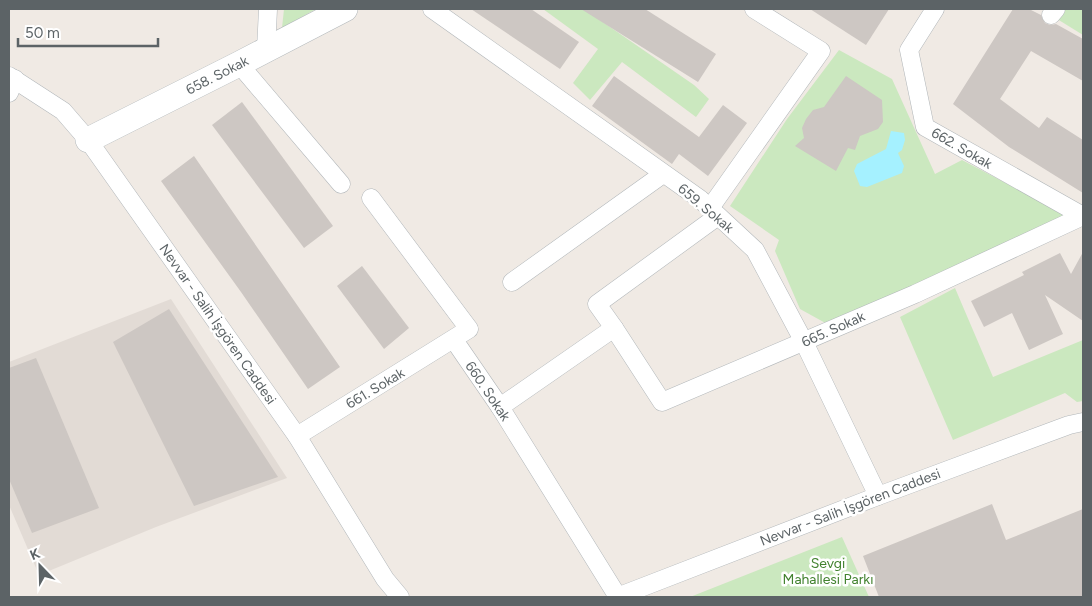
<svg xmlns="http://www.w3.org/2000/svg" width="1092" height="606" font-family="Figtree,sans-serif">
<rect width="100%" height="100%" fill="#f0eae4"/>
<polygon fill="#e2dbd5" points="171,299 287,478 156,527 39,575 9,505 9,362"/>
<g fill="#cbe8bf">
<polygon points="284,9 316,9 282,28"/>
<polygon points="543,9 584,9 694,85 709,99 696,117 622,62 590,100 573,83 598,49"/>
<polygon points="1041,9 1083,9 1083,35"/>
<polygon points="839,50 892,79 935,174 962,160 1068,216 829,325 800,309 775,251 779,240 730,206 787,119"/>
<polygon points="955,288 993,377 1083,340 1083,401 1077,402 1065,393 953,440 900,317"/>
<polygon points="842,537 869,597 690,597"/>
</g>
<polygon fill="#a5f1ff" points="891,131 904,133 905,140 902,150 898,153 904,166 902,173 867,187 860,186 854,171 857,164 886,149"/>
<g fill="#cdc7c3">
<polygon points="471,9 531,9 579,42 560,69"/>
<polygon points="581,9 645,9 716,54 698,82"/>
<polygon points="810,9 889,9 866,45"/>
<polygon points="1013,9 1029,9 1041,15 1045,23 1050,25 1056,24 1083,39 1083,81 1031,51 1000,99 1039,128 1047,117 1083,140 1083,193 1009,147 953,104"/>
<polygon points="614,76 699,137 723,105 747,123 708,176 679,154 672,164 592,106"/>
<polygon points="846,76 882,100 883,122 878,129 860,136 855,150 848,148 836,171 795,146 804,138 802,128 806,119 813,110 824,107"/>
<polygon points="242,102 333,226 304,248 212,125"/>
<polygon points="194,156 340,367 308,389 241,292 161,181"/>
<polygon points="1083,252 1083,321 1045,295 1063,334 1029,350 1012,313 984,327 971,301 1024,275 1022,272 1060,253 1071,274"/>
<polygon points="362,266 409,328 384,349 337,286"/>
<polygon points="169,309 278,477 194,506 113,342"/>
<polygon points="36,358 99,508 32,533 9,479 9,368"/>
<polygon points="992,504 1006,540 1083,509 1083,597 879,597 863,556"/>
</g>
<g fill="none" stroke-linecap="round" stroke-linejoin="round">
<g stroke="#b2b7ba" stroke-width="19">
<g id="street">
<polyline points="432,9 700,199 755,250 804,342 878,496"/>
<polyline points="935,9 909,50 925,127 1083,216"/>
<polyline points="1051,15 1056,9"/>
<polyline points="266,50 268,9"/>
<polyline points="239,64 341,184"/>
<polyline points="9,76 63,111 88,140 297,436 385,579 400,597"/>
<polyline points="9,93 15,79"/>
<polyline points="710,208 821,51 754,9"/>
<polyline points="512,282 663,174"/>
<polyline points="614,328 662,402 915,294 1083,216"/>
<polyline points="454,340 500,407 618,597"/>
<polyline points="500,407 614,328 597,304 718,216"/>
<polyline points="297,436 469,329 371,198"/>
<polyline points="617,597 878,496 1069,425 1083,422"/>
</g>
</g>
<g stroke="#b1b7ba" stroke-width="26">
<polyline id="secondary" points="88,140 239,64 345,9"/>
</g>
<use href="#street" stroke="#fff" stroke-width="18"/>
<use href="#secondary" stroke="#fff" stroke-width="25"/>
</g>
<g text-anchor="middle" stroke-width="5" stroke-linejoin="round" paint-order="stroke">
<g font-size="14" fill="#5c6366" stroke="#fff">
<text transform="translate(217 75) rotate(-27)" y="5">658. Sokak</text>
<text transform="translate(962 148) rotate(30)" y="5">662. Sokak</text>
<text transform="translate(706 208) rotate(40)" y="5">659. Sokak</text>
<text transform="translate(218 324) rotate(55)" y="5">Nevvar - Salih İşgören Caddesi</text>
<text transform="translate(833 329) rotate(-24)" y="5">665. Sokak</text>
<text transform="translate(375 388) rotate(-31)" y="5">661. Sokak</text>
<text transform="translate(488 391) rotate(56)" y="5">660. Sokak</text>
<text transform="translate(850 507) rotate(-21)" y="5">Nevvar - Salih İşgören Caddesi</text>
</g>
<g font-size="14" fill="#42822f" stroke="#fff">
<text x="828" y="568">Sevgi<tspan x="828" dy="16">Mahallesi Parkı</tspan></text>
</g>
</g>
<rect width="1092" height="606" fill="none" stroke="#5c6366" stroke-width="20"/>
<g transform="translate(40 566) rotate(337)" stroke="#ffffff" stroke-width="4" paint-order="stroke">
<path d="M0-4L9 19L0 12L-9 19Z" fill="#5c6366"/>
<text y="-8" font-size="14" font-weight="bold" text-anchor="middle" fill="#5c6366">K</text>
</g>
<path d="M18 38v8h140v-8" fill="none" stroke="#5c6366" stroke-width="2.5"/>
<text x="25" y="38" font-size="15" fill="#5c6366" stroke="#ffffff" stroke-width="4" paint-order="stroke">50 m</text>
</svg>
